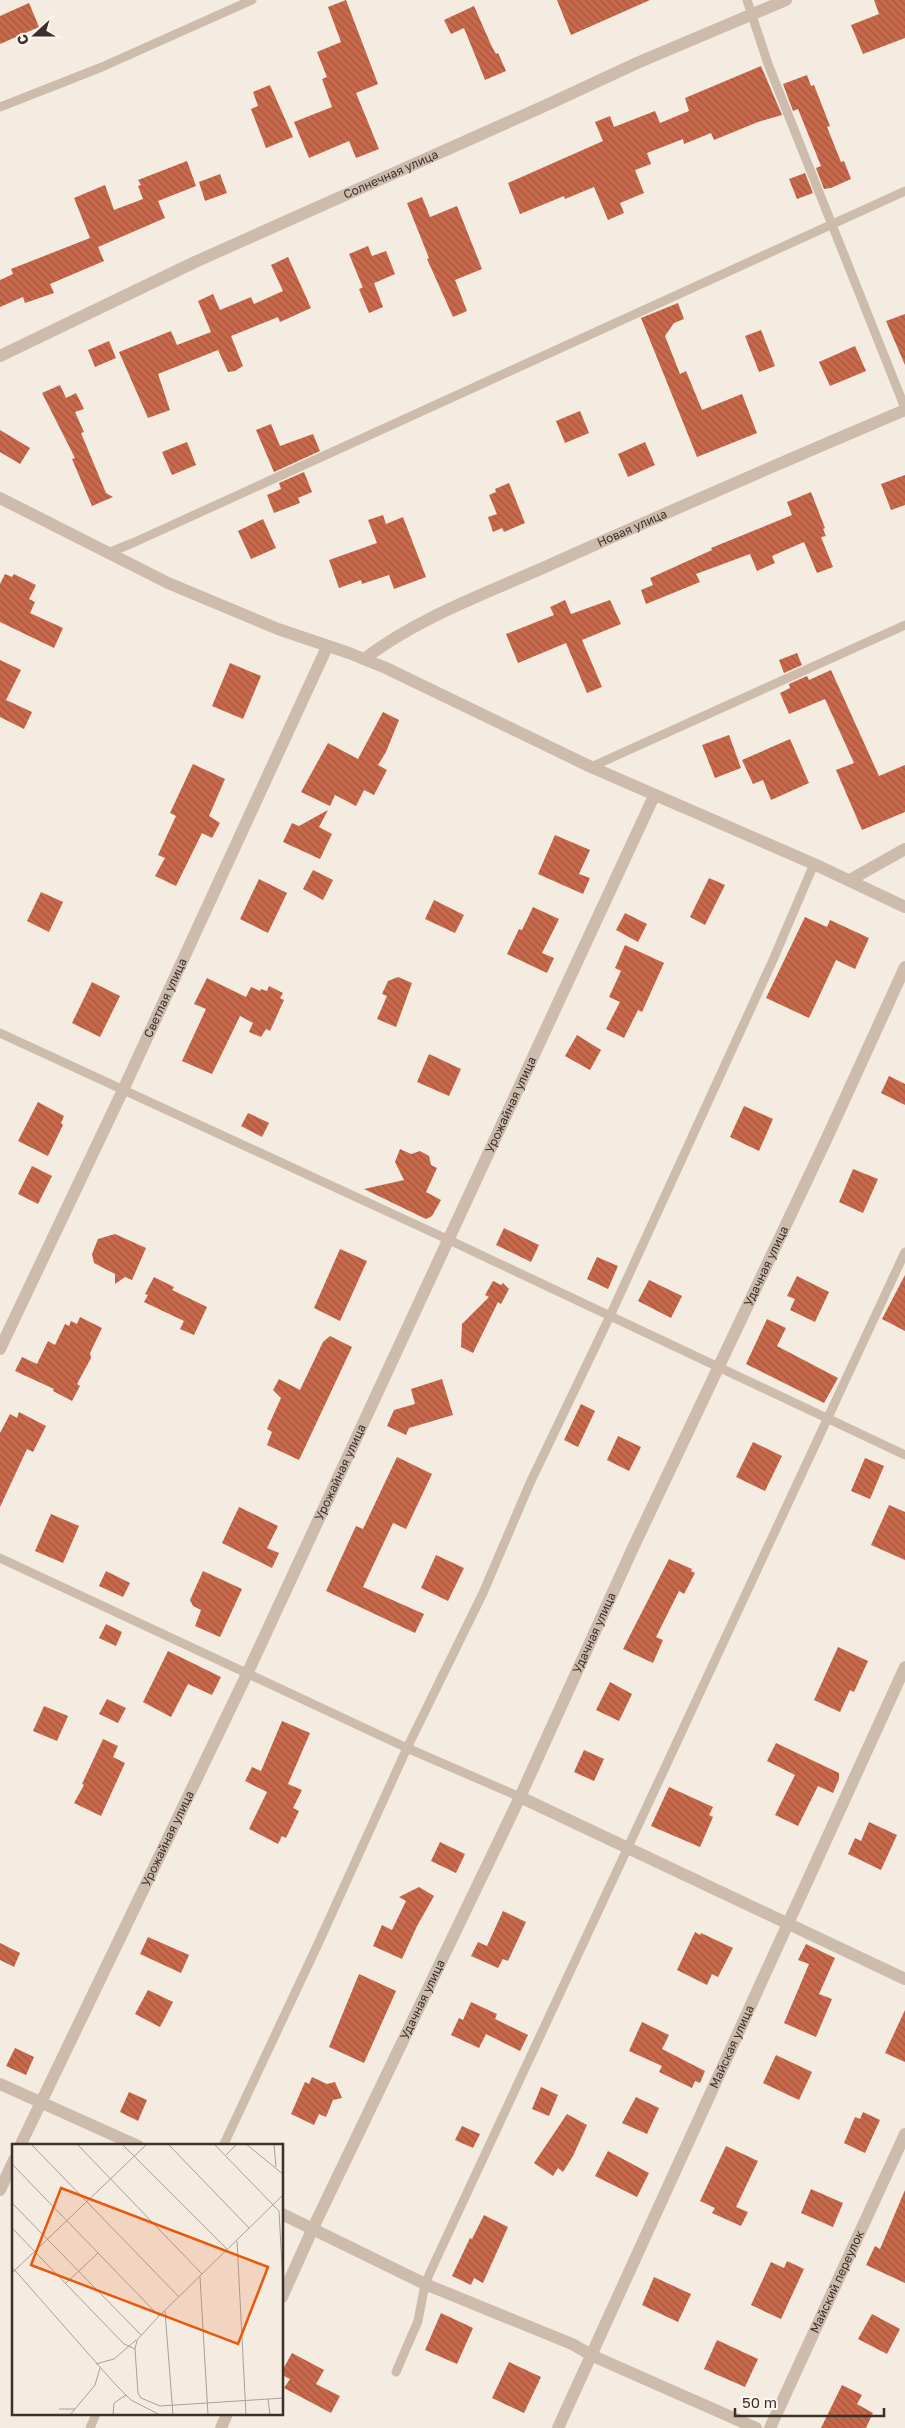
<svg xmlns="http://www.w3.org/2000/svg" width="905" height="2428" font-family="'Golos Text',sans-serif">
<defs>
<pattern id="building-back-hatch" width="6" height="6" patternUnits="userSpaceOnUse" patternTransform="scale(1.25)"><rect width="6" height="6" fill="#c8694b"/><path d="M-1 5l2 2M0 0l6 6M5-1l2 2" fill="none" stroke="#a4573f"/></pattern>
</defs>
<rect width="100%" height="100%" fill="#f4ebe1"/>
<g fill="url(#building-back-hatch)">
<polygon points="346,0 378,84 356,93 379,149 356,158 349,141 309,158 294,122 332,107 322,79 327,77 317,52 341,42 328,7"/>
<polygon points="557,0 650,0 571,35"/>
<polygon points="874,0 905,0 905,38 863,54 851,25 879,14"/>
<polygon points="29,3 39,27 0,44 0,16"/>
<polygon points="474,6 492,47 496,54 498,53 506,71 485,80 464,28 451,34 444,20"/>
<polygon points="761,66 782,115 758,122 714,140 711,133 684,144 683,139 647,153 651,164 635,170 644,193 620,203 624,213 608,220 594,187 565,199 564,196 520,214 508,183 603,141 595,122 610,116 614,127 655,111 660,123 689,111 685,98"/>
<polygon points="807,75 811,86 814,85 830,126 827,127 841,162 844,161 851,179 831,188 824,189 816,168 821,166 798,109 793,111 783,84"/>
<polygon points="270,85 293,137 266,148 251,109 258,106 253,92"/>
<polygon points="187,161 196,186 158,201 165,218 98,247 104,261 50,284 54,293 25,303 23,297 0,307 0,280 13,274 11,269 90,238 74,198 105,185 114,210 143,199 138,186 141,185 138,180"/>
<polygon points="805,173 813,193 797,199 789,179"/>
<polygon points="220,174 227,193 205,201 199,182"/>
<polygon points="422,197 430,217 457,206 482,269 455,280 467,311 453,317 427,259 429,258 407,203"/>
<polygon points="368,246 372,256 386,251 395,274 363,288 349,254"/>
<polygon points="288,257 311,308 280,322 278,317 231,336 243,366 235,371 228,372 218,350 158,374 170,410 148,418 119,352 171,331 177,345 211,332 198,301 213,294 220,310 251,297 254,304 283,291 271,265"/>
<polygon points="374,283 383,307 369,313 359,289"/>
<polygon points="678,303 684,319 674,323 665,336 680,374 686,371 702,410 742,394 757,433 697,457 641,318"/>
<polygon points="905,314 905,365 886,321"/>
<polygon points="761,330 775,366 759,372 745,336"/>
<polygon points="109,341 116,358 95,367 88,350"/>
<polygon points="855,346 866,371 830,386 819,362"/>
<polygon points="60,385 66,398 76,393 84,409 75,412 84,432 81,433 106,493 113,497 92,506 72,459 75,458 42,393"/>
<polygon points="580,411 589,433 565,443 556,421"/>
<polygon points="271,424 280,446 313,434 320,451 274,472 256,430"/>
<polygon points="0,430 30,448 20,464 0,452"/>
<polygon points="187,442 196,465 172,475 162,452"/>
<polygon points="645,442 655,465 628,477 618,454"/>
<polygon points="304,472 312,492 298,498 300,503 274,513 267,495 281,489 279,483"/>
<polygon points="905,475 905,505 891,510 881,484"/>
<polygon points="509,483 525,523 504,532 502,528 493,532 488,517 497,514 489,495 496,492 495,489"/>
<polygon points="811,492 825,528 823,529 826,536 821,537 833,567 817,573 804,542 772,556 775,563 757,571 750,554 696,574 700,582 646,604 641,590 653,585 650,578 712,550 711,548 792,515 787,502"/>
<polygon points="383,515 386,524 403,517 426,577 394,589 389,575 362,584 361,580 339,588 329,560 377,543 368,520"/>
<polygon points="263,519 276,548 251,559 238,531"/>
<polygon points="5,574 12,577 14,574 36,585 29,599 35,602 30,613 63,628 54,648 0,622 0,584"/>
<polygon points="565,600 571,614 610,600 621,624 582,640 602,687 587,693 566,643 518,663 506,634 554,615 550,607"/>
<polygon points="797,653 802,665 784,673 779,660"/>
<polygon points="0,660 21,670 6,700 32,712 24,729 0,717"/>
<polygon points="230,663 261,676 243,719 212,706"/>
<polygon points="831,670 879,776 905,765 905,812 862,830 836,770 854,763 825,699 789,714 780,693 790,688 789,684 807,676 809,680"/>
<polygon points="383,712 399,720 386,752 378,765 387,770 374,795 364,790 356,806 335,795 330,806 301,792 328,743 358,759"/>
<polygon points="729,735 741,768 715,778 702,745"/>
<polygon points="790,739 809,783 771,800 763,780 753,784 742,760"/>
<polygon points="193,764 225,779 209,816 220,823 212,838 202,833 176,886 155,876 165,858 158,855 176,816 170,813"/>
<polygon points="328,810 319,827 332,834 320,859 283,842 292,823 299,826"/>
<polygon points="555,835 590,850 579,874 590,878 583,894 538,874"/>
<polygon points="313,870 333,880 323,900 303,889"/>
<polygon points="709,878 725,885 705,925 690,917"/>
<polygon points="259,879 287,893 268,933 240,919"/>
<polygon points="41,892 63,902 49,932 27,921"/>
<polygon points="434,900 464,915 455,933 425,919"/>
<polygon points="533,907 559,919 542,953 554,958 547,973 507,954 519,929 522,930"/>
<polygon points="625,913 647,924 638,942 616,930"/>
<polygon points="805,917 827,927 830,920 869,938 855,969 836,960 809,1018 766,998"/>
<polygon points="625,945 664,963 642,1012 638,1010 624,1038 606,1029 620,1002 609,997 621,971 615,968"/>
<polygon points="398,977 412,983 396,1027 377,1019 387,996 382,994 388,981"/>
<polygon points="207,978 246,997 251,987 260,991 261,989 267,991 269,986 283,993 280,998 284,1000 270,1031 266,1029 261,1037 249,1032 253,1023 240,1016 212,1074 182,1061 206,1009 194,1004"/>
<polygon points="92,982 120,996 100,1037 72,1023"/>
<polygon points="577,1035 601,1050 590,1070 565,1056"/>
<polygon points="429,1054 461,1069 449,1096 417,1082"/>
<polygon points="889,1076 905,1084 905,1105 881,1093"/>
<polygon points="38,1102 64,1116 61,1123 63,1125 48,1156 18,1141"/>
<polygon points="744,1106 773,1119 759,1151 730,1137"/>
<polygon points="248,1113 269,1123 262,1137 241,1126"/>
<polygon points="400,1149 411,1154 420,1151 429,1156 431,1165 437,1168 426,1192 441,1200 432,1216 426,1219 364,1189 404,1180 395,1162"/>
<polygon points="32,1166 52,1176 38,1204 18,1194"/>
<polygon points="853,1169 878,1179 863,1213 839,1202"/>
<polygon points="504,1228 539,1245 531,1262 496,1245"/>
<polygon points="115,1234 146,1248 132,1280 125,1277 115,1284 115,1274 94,1263 92,1254 98,1239"/>
<polygon points="340,1249 367,1261 340,1321 314,1308"/>
<polygon points="597,1257 618,1266 608,1289 587,1279"/>
<polygon points="905,1275 905,1331 882,1319"/>
<polygon points="797,1276 829,1292 815,1322 790,1310 795,1299 787,1296"/>
<polygon points="154,1277 174,1287 172,1290 207,1307 194,1335 180,1329 184,1321 144,1302 148,1295 145,1294"/>
<polygon points="649,1280 682,1296 671,1318 638,1301"/>
<polygon points="493,1281 501,1285 503,1283 509,1289 501,1304 498,1302 473,1353 461,1347 462,1324 489,1297 485,1295"/>
<polygon points="80,1317 102,1328 90,1353 91,1358 77,1384 80,1386 72,1401 53,1391 54,1389 15,1371 22,1357 37,1364 48,1341 55,1345 65,1324 69,1326 71,1321 77,1324"/>
<polygon points="767,1319 786,1328 777,1346 838,1378 824,1403 746,1364"/>
<polygon points="330,1336 352,1347 299,1460 267,1445 272,1432 267,1429 281,1398 273,1390 279,1379 300,1390 323,1342"/>
<polygon points="442,1379 453,1415 409,1428 406,1435 387,1426 394,1410 415,1404 411,1389"/>
<polygon points="581,1404 595,1411 578,1447 564,1440"/>
<polygon points="19,1412 46,1426 33,1452 27,1449 0,1507 0,1433 10,1414 17,1418"/>
<polygon points="618,1436 641,1447 629,1471 607,1460"/>
<polygon points="753,1442 782,1456 765,1491 736,1477"/>
<polygon points="397,1457 432,1474 406,1529 393,1523 363,1587 424,1614 415,1633 326,1591 356,1526 363,1529"/>
<polygon points="865,1458 884,1466 870,1499 851,1491"/>
<polygon points="889,1505 905,1512 905,1560 871,1545"/>
<polygon points="239,1507 278,1526 267,1548 279,1553 272,1568 222,1543"/>
<polygon points="51,1514 79,1526 63,1563 35,1551"/>
<polygon points="436,1555 464,1568 448,1601 421,1588"/>
<polygon points="669,1559 692,1569 691,1571 695,1573 684,1594 679,1591 656,1637 663,1640 653,1663 623,1649"/>
<polygon points="106,1571 130,1583 123,1597 99,1586"/>
<polygon points="203,1571 242,1589 220,1637 195,1626 201,1610 193,1606 190,1600"/>
<polygon points="106,1624 122,1632 116,1646 99,1638"/>
<polygon points="838,1647 868,1661 854,1692 850,1690 840,1712 814,1700"/>
<polygon points="168,1651 221,1677 212,1695 188,1684 171,1717 143,1702"/>
<polygon points="610,1682 632,1694 619,1721 596,1710"/>
<polygon points="107,1699 126,1708 118,1723 99,1714"/>
<polygon points="44,1706 68,1716 57,1741 33,1731"/>
<polygon points="282,1721 310,1733 288,1784 302,1790 293,1808 299,1811 286,1838 282,1836 278,1844 249,1829 267,1792 245,1781 252,1767 261,1771"/>
<polygon points="103,1739 118,1746 113,1757 125,1763 101,1816 74,1803 84,1785 82,1784"/>
<polygon points="776,1743 839,1773 839,1779 833,1793 818,1786 798,1826 775,1815 795,1775 767,1761"/>
<polygon points="584,1750 604,1759 594,1781 574,1772"/>
<polygon points="669,1787 713,1807 709,1815 713,1817 700,1847 651,1826"/>
<polygon points="869,1822 897,1835 881,1870 848,1854 855,1838 861,1841"/>
<polygon points="440,1842 465,1854 456,1873 431,1861"/>
<polygon points="419,1887 434,1896 417,1926 402,1959 373,1946 382,1925 392,1930 406,1901 399,1897"/>
<polygon points="503,1911 526,1922 508,1961 503,1959 498,1968 471,1956 478,1942 487,1946"/>
<polygon points="695,1932 700,1935 701,1933 733,1948 718,1977 712,1974 707,1985 677,1970"/>
<polygon points="148,1937 189,1955 181,1973 140,1954"/>
<polygon points="0,1943 20,1953 14,1967 0,1960"/>
<polygon points="806,1944 835,1958 819,1994 832,1999 816,2037 784,2023 809,1964 798,1960"/>
<polygon points="359,1974 396,1991 364,2063 329,2047"/>
<polygon points="148,1990 173,2002 160,2027 135,2014"/>
<polygon points="471,2002 497,2014 495,2019 528,2035 520,2051 486,2034 479,2048 451,2035 459,2018 463,2020"/>
<polygon points="905,2010 905,2062 885,2053"/>
<polygon points="642,2022 669,2035 662,2049 705,2071 700,2083 695,2081 692,2088 659,2072 662,2066 629,2051"/>
<polygon points="15,2048 34,2057 26,2075 6,2066"/>
<polygon points="776,2055 812,2072 799,2100 763,2083"/>
<polygon points="312,2077 327,2084 335,2082 342,2098 333,2100 326,2117 319,2114 314,2125 291,2114 305,2082 309,2084"/>
<polygon points="541,2087 558,2095 549,2116 532,2109"/>
<polygon points="129,2092 147,2100 138,2121 120,2112"/>
<polygon points="636,2097 659,2108 647,2134 622,2123"/>
<polygon points="863,2112 880,2120 865,2153 844,2143 855,2117 860,2119"/>
<polygon points="567,2114 587,2125 573,2156 563,2172 558,2168 553,2176 534,2163"/>
<polygon points="462,2126 480,2134 473,2148 455,2140"/>
<polygon points="726,2146 758,2161 736,2207 748,2212 741,2226 712,2213 715,2208 700,2201"/>
<polygon points="608,2151 649,2173 637,2197 595,2176"/>
<polygon points="811,2189 843,2203 833,2227 801,2213"/>
<polygon points="905,2190 905,2283 866,2265 875,2246 880,2249"/>
<polygon points="484,2215 508,2227 483,2283 474,2278 471,2285 452,2276 470,2238 472,2239"/>
<polygon points="787,2261 804,2269 781,2319 751,2305 771,2262 784,2268"/>
<polygon points="654,2277 691,2294 678,2322 642,2305"/>
<polygon points="441,2313 473,2328 457,2364 425,2350"/>
<polygon points="872,2314 900,2329 887,2354 858,2339"/>
<polygon points="717,2340 758,2359 745,2387 704,2369"/>
<polygon points="292,2353 324,2370 316,2384 340,2396 331,2413 284,2388 290,2379 282,2375 282,2371"/>
<polygon points="509,2362 541,2377 524,2413 492,2398"/>
<polygon points="842,2385 862,2395 857,2404 873,2413 866,2428 821,2428"/>
</g>
<g fill="none" stroke-linecap="round" stroke-linejoin="round">
<g stroke="#cdbbac" stroke-width="9">
<polyline points="747,0 768,64 905,408"/>
<polyline points="0,107 102,67 252,0"/>
<polyline points="108,553 135,542 905,191"/>
<polyline points="591,767 905,625"/>
<polyline points="0,1033 447,1239 905,1455"/>
<polyline points="0,1558 407,1748 520,1797"/>
<polyline points="223,2146 318,1944 407,1748 483,1593 530,1483 610,1316 773,960 814,864"/>
<polyline points="396,2372 418,2321 425,2284 433,2266 905,1252"/>
<polyline points="90,2428 96,2414"/>
</g>
<g stroke="#cdbbac" stroke-width="12">
<path id="s1" d="M0 356 195 262 551 103 637 63 786 0"/>
<polyline points="0,498 168,583 278,629 349,653 386,668 591,767 814,864 905,907"/>
<path id="s2" d="M364 659C420 616 490 592 554 563 670 511 787 460 905 410"/>
<polyline points="850,880 905,849"/>
<path id="s3" d="M0 1349 123 1090 327 647"/>
<polyline points="520,1797 905,1979"/>
<polyline points="0,2084 138,2146"/>
<path id="s4" d="M20 2146 247 1674 654 796"/>
<polyline points="0,2190 14,2160"/>
<polyline points="282,2214 425,2284 572,2344 593,2356 756,2428"/>
<path id="s5" d="M282 2297 313 2228 520 1797 632 1550 826 1140 905 967"/>
<polyline points="221,2428 227,2414"/>
<path id="s6" d="M558 2428 905 1667"/>
<path id="s7" d="M770 2428 905 2134"/>
</g>
</g>
<g text-anchor="middle" stroke-width="4.5" stroke-linejoin="round" paint-order="stroke">
<g font-size="12" fill="#3b302b" stroke="#fbf5ee">
<text dy="4" stroke="none"><textPath href="#s1" startOffset="431">Солнечная улица</textPath></text>
<text dy="4" stroke="none"><textPath href="#s2" startOffset="299">Новая улица</textPath></text>
<text dy="4" stroke="none"><textPath href="#s3" startOffset="388">Светлая улица</textPath></text>
<text dy="4" stroke="none"><textPath href="#s4" startOffset="1151">Урожайная улица</textPath></text>
<text dy="4" stroke="none"><textPath href="#s5" startOffset="1139">Удачная улица</textPath></text>
<text dy="4" stroke="none"><textPath href="#s4" startOffset="746">Урожайная улица</textPath></text>
<text dy="4" stroke="none"><textPath href="#s5" startOffset="734">Удачная улица</textPath></text>
<text dy="4" stroke="none"><textPath href="#s4" startOffset="341">Урожайная улица</textPath></text>
<text dy="4" stroke="none"><textPath href="#s5" startOffset="329">Удачная улица</textPath></text>
<text dy="4" stroke="none"><textPath href="#s6" startOffset="419">Майская улица</textPath></text>
<text dy="4" stroke="none"><textPath href="#s7" startOffset="161">Майский переулок</textPath></text>
</g>
</g>
<g transform="translate(12 2144)">
<rect width="271" height="271" fill="#f4ebe1"/>
<path fill="none" stroke="#aaa098" stroke-width="1" d="M19 0 167 153M65 0 190 130M110 0 215 105M156 0 237 84M202 0 267 67 272 158M234 0 272 31M262 0 264 23M214 11 225 0M0 20 147 172M0 59 129 191M0 84 112 200 123 205 125 196 147 172 272 50M225 97 234 271M0 123 103 240 119 256 148 271M0 129 135 0M188 133 196 271M53 140 86 109M153 167 161 271M123 205 126 249 129 254M84 220 102 215 124 196M129 254 148 262 272 254M256 255 258 271M47 265H63M58 271 83 241 88 224M101 271 102 259 114 251"/>
<path fill="#e8590c" fill-opacity="0.15" stroke="#e8590c" stroke-width="2.5" d="M49 44 256 123 226 200 19 121Z"/>
<rect width="271" height="271" fill="none" stroke="#3b302b" stroke-width="2.5"/>
</g>
<g transform="translate(35 35) rotate(249)" stroke="#fbf5ee" stroke-width="4" paint-order="stroke">
<path d="M0-4L9 19L0 12L-9 19Z" fill="#3b302b"/>
<text y="-8" font-size="14" font-weight="bold" text-anchor="middle" fill="#3b302b">С</text>
</g>
<path d="M735 2408v8h149v-8" fill="none" stroke="#3b302b" stroke-width="2.5"/>
<text x="742" y="2408" font-size="15" fill="#3b302b" stroke="#fbf5ee" stroke-width="4" paint-order="stroke">50 m</text>
</svg>
